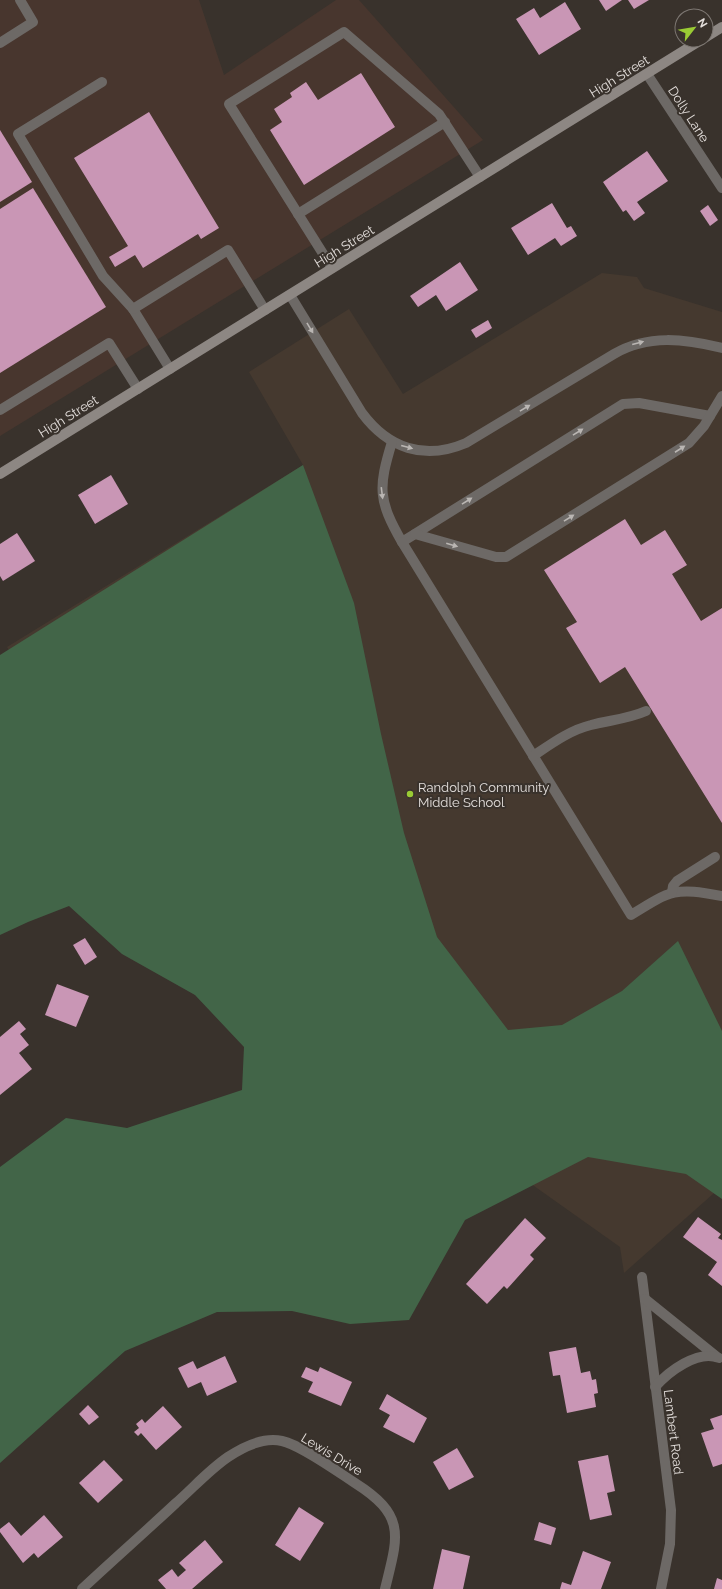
<svg xmlns="http://www.w3.org/2000/svg" width="722" height="1589" font-family="Raleway,sans-serif">
<rect width="100%" height="100%" fill="#39322c"/>
<polygon fill="#48362e" points="0,0 199,0 224,75 336,0 359,0 483,140 0,436"/>
<polygon fill="#45392f" points="602,273 637,277 644,288 722,312 722,1186 624,1273 620,1247 414,1101 200,958 7,647 303,465 249,372 349,309 403,394"/>
<polygon fill="#426548" points="303,465 354,603 381,734 404,833 437,937 508,1030 562,1025 622,991 678,941 722,1031 722,1199 686,1174 588,1157 465,1220 409,1320 350,1324 292,1311 217,1312 125,1351 0,1463 0,1167 66,1118 127,1128 242,1090 244,1047 195,995 122,954 69,906 28,922 0,935 0,655"/>
<g fill="#c996b5">
<polygon points="599,0 622,0 606,11"/>
<polygon points="628,0 649,0 634,9"/>
<polygon points="565,2 581,29 539,55 516,19 534,8 540,18"/>
<polygon points="361,73 395,127 304,185 270,130 282,122 274,109 292,97 290,93 306,82 318,100"/>
<polygon points="149,112 219,228 201,239 198,234 143,268 135,255 115,267 109,257 128,246 74,158"/>
<polygon points="0,130 32,182 0,202"/>
<polygon points="647,151 668,181 637,202 645,213 634,221 626,210 623,212 603,182"/>
<polygon points="33,188 106,307 0,373 0,209"/>
<polygon points="552,203 567,228 571,226 577,236 561,246 555,238 528,255 511,228"/>
<polygon points="708,205 718,220 710,226 700,211"/>
<polygon points="460,262 478,290 446,311 436,295 418,307 410,296"/>
<polygon points="488,320 492,328 476,338 471,330"/>
<polygon points="111,475 128,504 95,524 78,495"/>
<polygon points="625,519 641,545 665,530 687,565 672,574 701,621 722,608 722,823 625,667 600,683 566,628 577,622 544,570"/>
<polygon points="17,533 35,561 3,581 0,576 0,544"/>
<polygon points="85,938 97,957 85,965 73,945"/>
<polygon points="57,984 89,996 76,1027 45,1015"/>
<polygon points="19,1021 26,1029 20,1034 29,1045 19,1053 32,1069 0,1095 0,1037"/>
<polygon points="698,1217 721,1234 718,1238 722,1240 722,1286 708,1275 717,1262 683,1237"/>
<polygon points="525,1218 546,1238 530,1255 534,1259 507,1289 504,1286 487,1304 466,1284"/>
<polygon points="576,1347 581,1373 590,1371 592,1380 596,1379 598,1393 594,1394 596,1407 567,1413 560,1375 553,1376 549,1352"/>
<polygon points="225,1356 237,1382 207,1396 201,1382 188,1388 178,1368 193,1361 197,1369"/>
<polygon points="306,1367 318,1372 320,1367 352,1382 341,1406 308,1392 313,1382 301,1377"/>
<polygon points="387,1394 427,1418 414,1443 383,1427 390,1415 379,1409"/>
<polygon points="88,1405 99,1417 89,1425 79,1414"/>
<polygon points="163,1406 182,1427 156,1450 141,1433 138,1436 134,1432 139,1428 136,1424 142,1419 145,1423"/>
<polygon points="722,1415 722,1464 713,1467 701,1433 714,1429 710,1419"/>
<polygon points="457,1448 474,1477 449,1490 433,1462"/>
<polygon points="608,1455 615,1491 607,1493 612,1515 590,1520 578,1461"/>
<polygon points="104,1460 123,1480 98,1503 79,1483"/>
<polygon points="299,1507 324,1523 300,1561 275,1545"/>
<polygon points="44,1515 63,1537 38,1558 34,1553 23,1563 0,1532 0,1529 9,1522 21,1536"/>
<polygon points="539,1522 556,1528 551,1545 534,1540"/>
<polygon points="205,1540 223,1562 192,1589 166,1589 158,1580 172,1569 178,1577 186,1570 179,1563"/>
<polygon points="442,1549 470,1556 463,1589 433,1589"/>
<polygon points="583,1551 611,1562 601,1589 560,1589 562,1582 571,1585"/>
<polygon points="717,1578 722,1580 722,1589 714,1589"/>
</g>
<g fill="none" stroke-linecap="round" stroke-linejoin="round">
<g stroke="#6d6966" stroke-width="10">
<polyline points="0,43 33,22 20,0"/>
<polyline points="102,82 18,134 103,276 133,309 170,369"/>
<polyline points="298,214 445,122"/>
<polyline points="332,268 229,104 344,32 439,114 480,177"/>
<path d="M290 295 362 413C388 448 424 461 466 443L614 354C648 334 685 339 722 348"/>
<polyline points="133,309 228,250 265,310"/>
<polyline points="0,410 109,343 138,389"/>
<path d="M392 442C378 488 378 500 402 542L623 404 639 403 710 416"/>
<polyline points="415,534 496,557 506,557 689,443 704,426 722,396"/>
<path d="M402 542 631 915C671 890 675 887 722 896"/>
<path d="M533 756C551 744 570 730 591 725 610 720 628 719 646 711"/>
<polyline points="672,892 673,886 677,881 715,857"/>
</g>
<g stroke="#6d6966" stroke-width="10">
<polyline points="647,74 722,188"/>
<polyline points="642,1277 671,1510 670,1544 661,1589"/>
<polyline points="645,1299 717,1357"/>
<path d="M655 1387C668 1372 698 1349 719 1358"/>
<path d="M82 1589C113 1560 145 1532 176 1503 193 1488 209 1470 228 1457 243 1447 264 1437 282 1441 301 1445 338 1472 355 1483 407 1516 398 1536 385 1589"/>
</g>
<g stroke="#8d8783" stroke-width="10">
<polyline points="706,37 722,27"/>
<polyline points="0,474 701,40"/>
</g>
</g>
<defs><path id="oneway-solid" d="M-6-.8H1V-3.2L6.5 0L1 3.2V.8H-6Z"/></defs>
<g fill="#bab6b3">
<use href="#oneway-solid" transform="translate(310 328) rotate(59)"/>
<use href="#oneway-solid" transform="translate(638 343) rotate(-15)"/>
<use href="#oneway-solid" transform="translate(525 408) rotate(-31)"/>
<use href="#oneway-solid" transform="translate(578 432) rotate(-32)"/>
<use href="#oneway-solid" transform="translate(407 447) rotate(15)"/>
<use href="#oneway-solid" transform="translate(680 449) rotate(-33)"/>
<use href="#oneway-solid" transform="translate(382 493) rotate(83)"/>
<use href="#oneway-solid" transform="translate(467 501) rotate(-32)"/>
<use href="#oneway-solid" transform="translate(569 518) rotate(-32)"/>
<use href="#oneway-solid" transform="translate(452 545) rotate(16)"/>
</g>
<circle fill="#9acb34" stroke="#39322c" stroke-width="1.5" cx="410" cy="794" r="4"/>
<g text-anchor="middle" stroke-width="4" stroke-linejoin="round" paint-order="stroke">
<g font-size="13" fill="#e4dfdc" stroke="#39322c">
<text transform="translate(619 76) rotate(-32)" y="5">High Street</text>
<text transform="translate(689 114) rotate(57)" y="5">Dolly Lane</text>
<text transform="translate(344 246) rotate(-32)" y="5">High Street</text>
<text transform="translate(68 416) rotate(-32)" y="5">High Street</text>
<text transform="translate(674 1432) rotate(83)" y="5">Lambert Road</text>
<text transform="translate(332 1454) rotate(31)" y="5">Lewis Drive</text>
</g>
<g font-size="13" fill="#e4dfdc" stroke="#39322c" text-anchor="start">
<text x="418" y="792">Randolph Community<tspan x="418" dy="15">Middle School</tspan></text>
</g>
</g>
<g transform="translate(694 28) rotate(59)"><circle r="19" fill="#39322c" stroke="#7d7772"/>
<path d="M0-3L7 15L0 10L-7 15Z" fill="#9acb34"/>
<text y="-6" font-size="11" font-weight="bold" text-anchor="middle" fill="#e4dfdc">N</text>
</g>
</svg>
